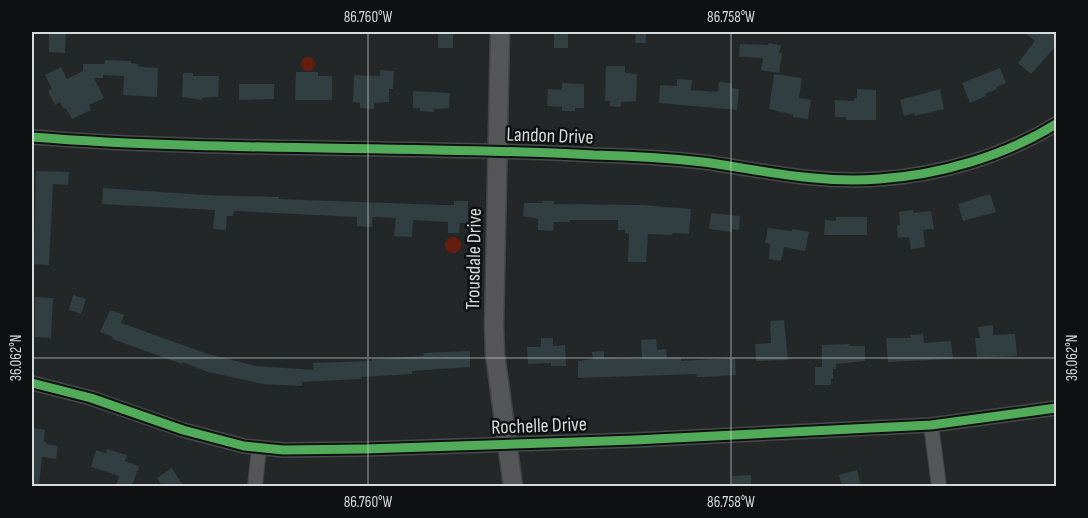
<svg xmlns="http://www.w3.org/2000/svg" width="1088" height="518" font-family="'Sofia Sans Condensed',sans-serif">
<rect width="100%" height="100%" fill="#242728"/>
<g fill="#661e0f">
<circle cx="308" cy="64" r="7"/>
<circle cx="453" cy="245" r="8"/>
</g>
<g fill="#313e42">
<polygon points="49,32 66,32 65,53 49,52"/>
<rect x="438" y="32" width="15" height="16"/>
<rect x="554" y="32" width="14" height="16"/>
<polygon points="636,32 646,32 646,43 635,43"/>
<polygon points="1024,32 1056,32 1056,46 1031,74 1018,63 1035,41"/>
<polygon points="769,43 781,45 779,53 782,53 779,73 761,70 763,58 739,57 740,44 768,45"/>
<polygon points="105,60 131,61 131,63 138,64 138,66 141,67 158,68 157,97 123,95 124,76 103,75 103,78 94,78 104,98 89,105 91,110 72,119 66,108 64,109 60,102 55,105 48,91 52,89 45,75 61,67 67,79 83,71 83,64 104,64"/>
<polygon points="606,66 625,66 625,73 637,74 636,101 621,102 621,107 610,106 610,101 605,101"/>
<polygon points="1000,68 1006,83 996,87 997,89 985,94 986,96 970,103 962,83"/>
<polygon points="380,70 394,71 393,89 389,89 389,102 374,103 374,109 360,108 360,103 353,102 354,75 380,76"/>
<polygon points="296,72 318,72 318,76 332,76 332,100 295,100"/>
<polygon points="183,73 193,73 193,76 219,76 218,97 202,98 202,100 182,97"/>
<polygon points="774,74 802,78 799,98 811,100 808,119 793,117 793,115 769,109"/>
<polygon points="677,79 692,80 691,90 718,92 719,82 732,83 732,88 739,89 737,110 659,103 660,85 677,86"/>
<polygon points="562,83 584,84 584,108 575,108 575,111 562,111 562,107 547,106 548,89 562,90"/>
<polygon points="239,84 274,84 274,99 239,100"/>
<polygon points="857,89 876,90 876,120 846,120 846,117 835,117 835,100 854,101 854,98 857,98"/>
<polygon points="940,89 944,109 915,116 914,113 904,116 900,100"/>
<polygon points="413,91 450,93 449,108 434,109 434,112 420,111 420,108 413,108"/>
<polygon points="36,171 69,172 68,185 53,184 49,265 34,264"/>
<polygon points="103,188 205,195 279,197 279,199 442,205 454,205 454,201 468,201 468,223 460,223 459,233 448,233 448,222 413,220 412,237 394,236 396,218 372,217 372,227 357,226 357,217 234,211 233,216 227,216 226,230 213,229 215,210 102,204"/>
<polygon points="990,194 996,212 963,221 958,204"/>
<polygon points="542,201 554,201 554,204 642,205 691,209 689,234 673,233 672,235 648,234 646,262 628,262 629,234 625,233 625,230 618,230 618,220 570,220 570,222 554,222 553,231 538,230 538,219 523,216 524,203 542,203"/>
<polygon points="913,210 914,213 931,211 934,229 923,230 925,247 911,249 909,237 898,238 897,226 900,225 899,212"/>
<polygon points="711,213 740,216 739,230 732,229 732,232 709,229"/>
<polygon points="836,217 867,217 867,235 824,235 825,220 836,221"/>
<polygon points="768,228 792,231 793,229 809,232 805,251 784,247 781,261 769,259 770,244 765,243"/>
<polygon points="73,295 86,299 81,314 69,310"/>
<polygon points="35,297 53,298 51,338 35,337"/>
<polygon points="110,310 124,315 121,323 208,354 256,366 314,370 313,363 372,361 372,359 424,356 423,353 470,351 470,367 412,371 412,374 361,377 361,379 302,382 302,386 263,384 208,372 182,362 182,364 112,339 113,337 100,332"/>
<polygon points="784,320 788,360 756,361 755,344 771,343 770,321"/>
<polygon points="993,325 993,335 1015,334 1017,356 977,358 975,338 980,338 978,327"/>
<polygon points="923,334 924,343 951,341 953,359 888,362 886,338 911,338 910,335"/>
<polygon points="541,338 553,338 553,346 565,345 566,366 551,366 551,363 528,364 527,347 541,347"/>
<polygon points="656,339 657,350 666,349 667,358 681,357 681,361 735,358 736,375 705,377 697,377 696,374 578,378 578,361 593,359 592,352 604,351 604,358 642,359 641,340"/>
<polygon points="850,344 850,346 865,346 865,361 836,364 836,369 833,369 833,379 831,379 831,385 815,385 815,367 822,367 822,345"/>
<polygon points="32,428 45,430 44,442 46,442 46,444 58,446 56,459 42,457 39,486 32,486"/>
<polygon points="107,449 127,455 125,461 139,466 132,486 116,486 119,476 91,467 96,450 106,453"/>
<polygon points="172,468 183,486 162,486 157,478"/>
<polygon points="857,470 861,486 842,486 839,475"/>
<polygon points="751,475 751,486 732,486 732,476"/>
</g>
<g fill="none" stroke-linecap="round" stroke-linejoin="round">
<g stroke="#424445" stroke-width="16">
<g id="street">
<path d="M32 137C218 152 407 145 594 155 630 156 667 158 703 162 761 170 819 184 879 179 939 175 1005 156 1056 124"/>
<polyline points="32,383 91,398 183,430 244,446 283,450 365,449 635,440 931,425 1056,408"/>
<polyline points="931,425 939,486"/>
<polyline points="255,486 259,448"/>
</g>
</g>
<g stroke="#424445" stroke-width="21">
<polyline id="secondary" points="500,32 494,326 495,354 513,486"/>
</g>
<use href="#street" stroke="#545657" stroke-width="14"/>
<use href="#secondary" stroke="#545657" stroke-width="18"/>
<g stroke="#0e1011" stroke-width="13">
<g id="cycleway">
<path d="M32 137C218 152 407 145 594 155 630 156 667 158 703 162 761 170 819 184 879 179 939 175 1005 156 1056 124"/>
<polyline points="32,383 91,398 183,430 244,446 283,450 365,449 635,440 931,425 1056,408"/>
</g>
</g>
<use href="#cycleway" stroke="#51ab58" stroke-width="9"/>
</g>
<path fill="none" stroke="#d7dadb" stroke-width="1.5" stroke-opacity="0.45" d="M368 32V486M731 32V486M32 358H1056"/>
<g text-anchor="middle" stroke-width="5" stroke-linejoin="round" paint-order="stroke">
<g font-size="20" fill="#d7dadb" stroke="#0e1011">
<text transform="translate(550 135) rotate(2)" y="7">Landon Drive</text>
<text transform="translate(473 259) rotate(-89)" y="7">Trousdale Drive</text>
<text transform="translate(539 425) rotate(-2)" y="7">Rochelle Drive</text>
</g>
</g>
<rect width="1088" height="518" fill="none" stroke="#0e1011" stroke-width="66"/>
<rect x="33" y="33" width="1022" height="452" fill="none" stroke="#d7dadb" stroke-width="2"/>
<g font-size="15" text-anchor="middle" fill="#d7dadb">
<text x="368" y="22">86.760°W</text>
<text x="731" y="22">86.758°W</text>
<text transform="translate(16 358) rotate(-90)" y="5">36.062°N</text>
<text transform="translate(1072 358) rotate(-90)" y="5">36.062°N</text>
<text x="368" y="507">86.760°W</text>
<text x="731" y="507">86.758°W</text>
</g>
</svg>
